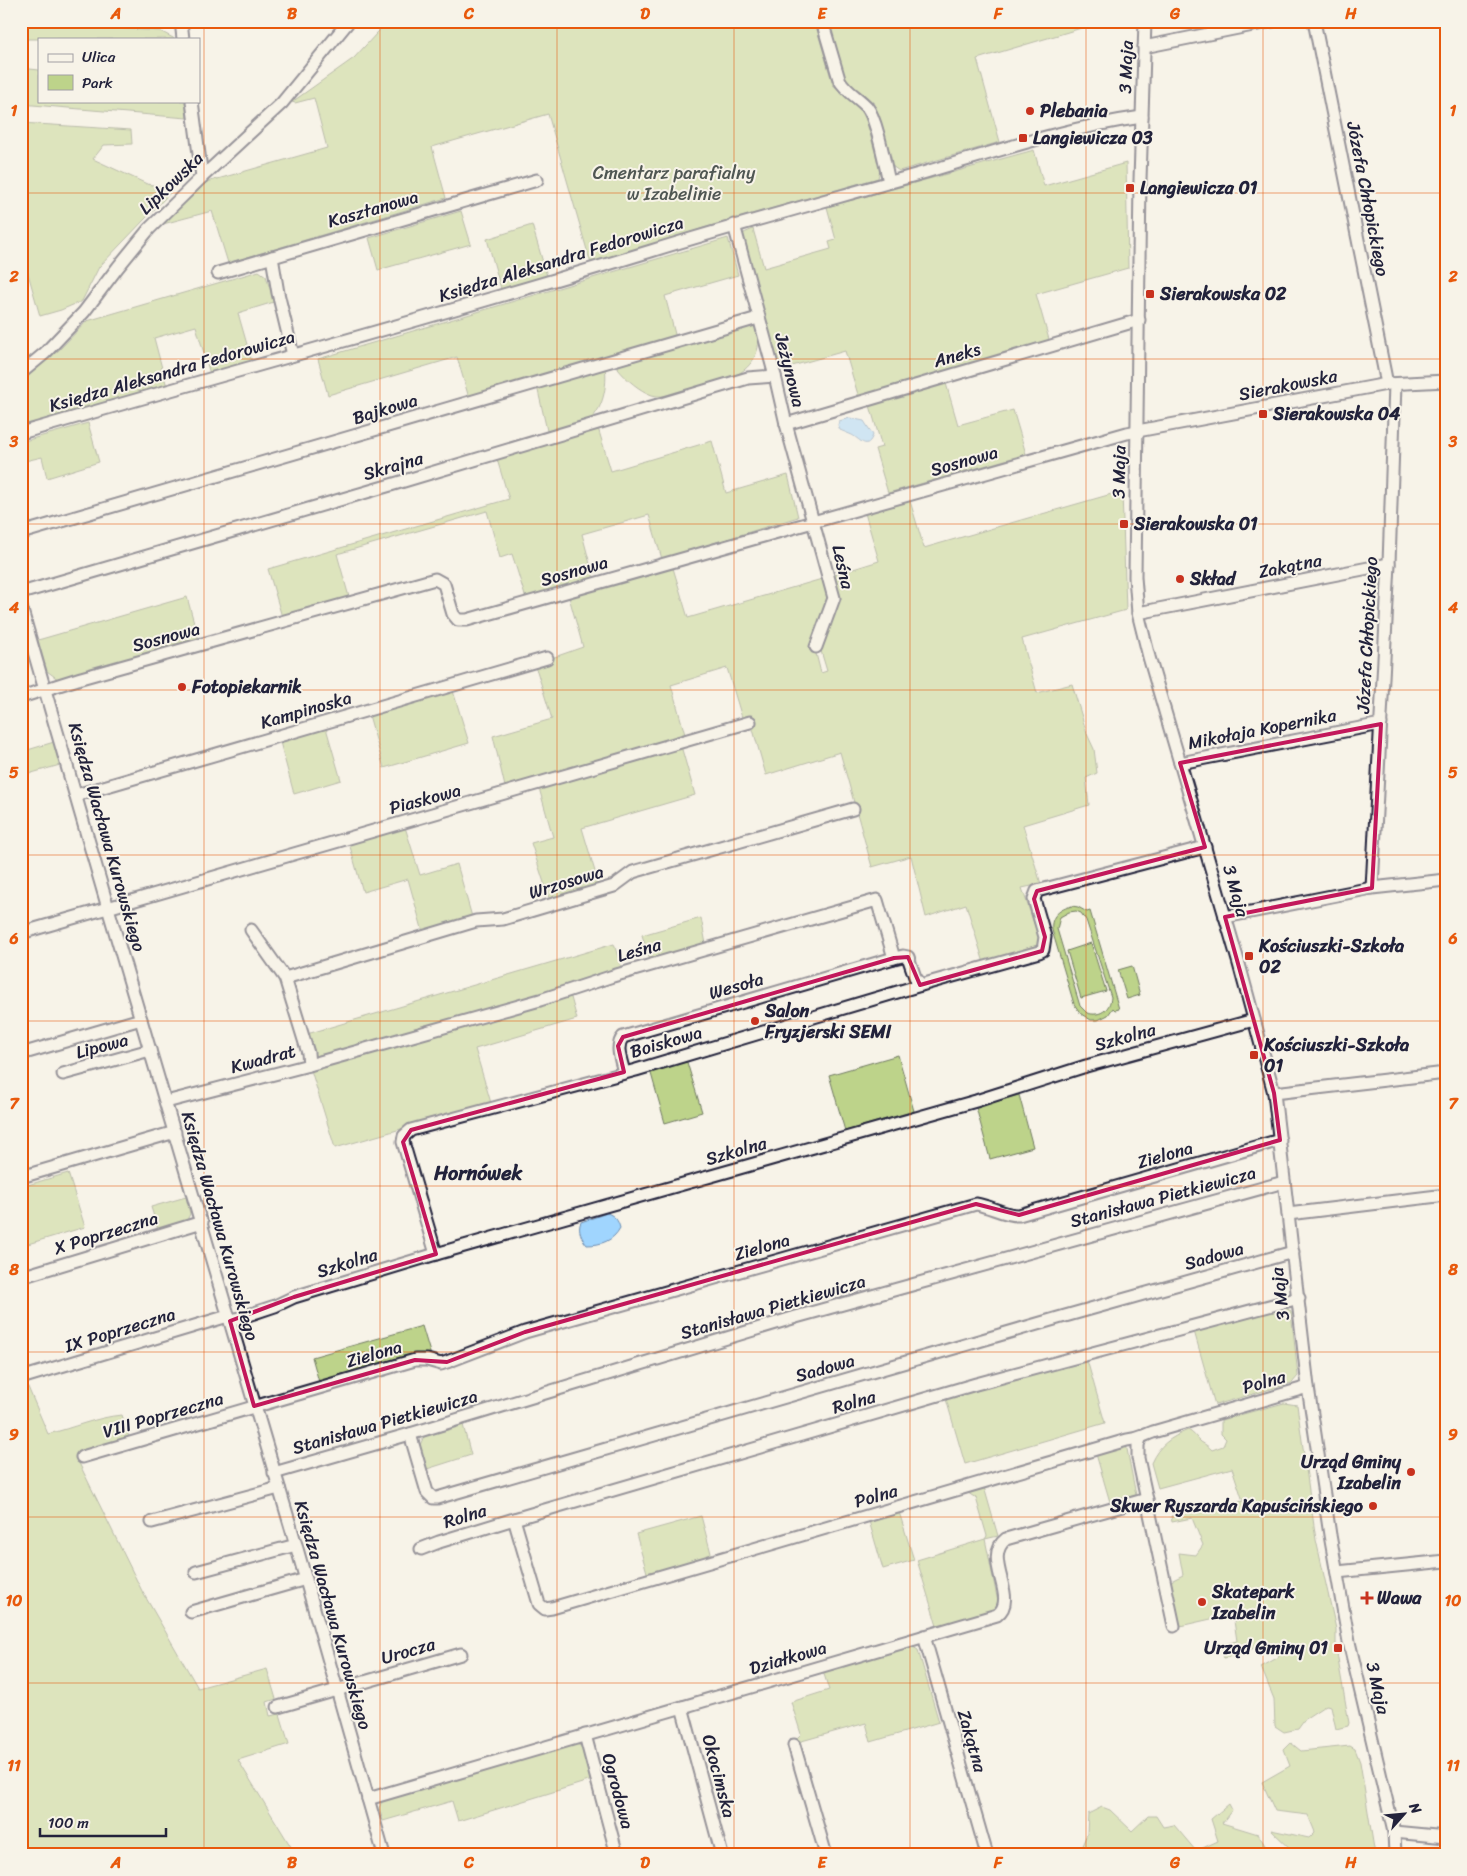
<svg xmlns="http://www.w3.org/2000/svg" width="1467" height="1876" font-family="Sriracha,sans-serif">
<rect width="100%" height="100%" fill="#f7f3e8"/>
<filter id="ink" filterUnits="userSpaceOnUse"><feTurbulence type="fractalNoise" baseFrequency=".02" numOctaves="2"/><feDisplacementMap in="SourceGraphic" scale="10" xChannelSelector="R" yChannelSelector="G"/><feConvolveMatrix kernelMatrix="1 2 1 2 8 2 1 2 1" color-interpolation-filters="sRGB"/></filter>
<g filter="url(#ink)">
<g fill="#bdd38a" stroke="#707a62" fill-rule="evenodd">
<polygon points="388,21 812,21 816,26 833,85 863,109 880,170 878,178 703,228 631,253 591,264 548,114 432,147 446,198 228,263 212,211 163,224 207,182 327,148 314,98 295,103 292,102 354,58"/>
<polygon points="828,21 1105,21 977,59 1000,142 899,171 892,166 875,104 844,79"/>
<polygon points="21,22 160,31 175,39 21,39"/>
<polygon points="21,68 39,70 39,101 185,101 187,118 21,104"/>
<polygon points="21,123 131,130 132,144 104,145 93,159 147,184 170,188 169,194 99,267 82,301 61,310 40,316 25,263 21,264"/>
<polygon points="1034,150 1044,186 1126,163 1128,268 1036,294 1050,343 859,398 845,351 778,370 741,240 744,233 753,229 764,268 831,249 829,242 836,240 827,207"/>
<polygon points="461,211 471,244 378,270 369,238"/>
<polygon points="532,225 547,276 501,289 487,239"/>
<polygon points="728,238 738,275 665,296 676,338 469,398 457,357 328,395 318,359"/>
<polygon points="259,271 266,276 274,302 238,313 252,362 210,374 196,326 154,338 167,387 21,429 21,378 58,351 87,321"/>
<path d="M755 324C757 332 760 342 757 351 749 378 716 383 693 389 680 392 665 399 652 395 640 391 626 379 618 369L619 362Z"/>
<path d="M605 367C608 384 603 414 585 423 574 428 560 431 548 435L537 386Z"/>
<polygon points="945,380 958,425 1013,410 1026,454 888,493 875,449 882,447 869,402"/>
<polygon points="88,423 99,462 47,478 42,457 21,462 21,442"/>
<polygon points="598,428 611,471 712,441 726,493 788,475 798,517 662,559 649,515 582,534 594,579 526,599 512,554 500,558 487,511 337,554 349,597 282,617 268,569 509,499 496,456"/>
<polygon points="1122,491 1126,610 1022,639 1037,693 1072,684 1087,734 1094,749 1097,773 1086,778 1089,805 1023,825 1041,884 1022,888 1040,941 1035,948 984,963 966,904 926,917 911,856 872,867 840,752 766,775 752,726 743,721 727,668 671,685 686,738 681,746 695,795 582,828 599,885 550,901 531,843 553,837 537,781 506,791 493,736 552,719 537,671 534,667 546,664 549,659 583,647 569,597 673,568 688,618 822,579 828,600 813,642 821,673 827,671 821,651 839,601 831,576 879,561 865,513 910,501 924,548"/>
<polygon points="187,597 199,641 59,680 47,671 38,640"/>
<polygon points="453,691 469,743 384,768 369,715"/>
<polygon points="326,728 341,780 294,794 280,742"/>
<polygon points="54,742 60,765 21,776 21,752"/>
<polygon points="405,827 420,875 457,864 472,917 423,932 408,879 363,892 349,843"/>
<path d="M1072 906 1078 907 1087 912 1090 911 1119 1009 1115 1010 1113 1008 1108 1015 1098 1020H1091L1081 1014 1074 1004 1052 930C1050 916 1060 909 1072 906ZM1076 911 1081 913 1086 920 1111 997C1110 1010 1100 1017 1087 1013L1080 1006 1057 929 1060 917 1069 912Z"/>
<polygon points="701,918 706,944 650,960 642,935"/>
<polygon points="1091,943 1106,991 1081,998 1067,951"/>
<polygon points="614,944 622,970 538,997 320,1057 313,1055 307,1034"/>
<polygon points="1132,966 1140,995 1127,999 1118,970"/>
<polygon points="570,994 577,1019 475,1049 491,1103 335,1148 311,1070"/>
<polygon points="898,1055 914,1111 845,1131 829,1075"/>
<polygon points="686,1059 702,1112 665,1123 650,1070"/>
<polygon points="1019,1095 1033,1147 990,1159 976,1107"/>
<polygon points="68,1173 85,1227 21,1246 21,1187"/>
<polygon points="186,1197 190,1214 186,1222 158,1230 151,1207"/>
<polygon points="1283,1306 1291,1311 1298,1376 1292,1383 1215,1405 1194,1331"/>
<polygon points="422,1326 431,1356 401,1358 319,1382 312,1357"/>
<polygon points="1087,1360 1105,1423 965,1464 946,1399"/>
<path d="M25 1380 48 1434C73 1428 97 1417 122 1415L130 1440 77 1456 78 1461 142 1591 198 1688 267 1669 276 1699 267 1702 270 1716 280 1714 289 1744 238 1760 296 1855H21V1381Z"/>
<path d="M1284 1403 1297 1405 1316 1540 1336 1629V1648L1349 1723 1348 1726 1336 1729 1331 1706 1326 1705 1306 1718 1298 1729 1284 1732 1275 1726 1274 1699 1261 1667 1279 1657 1275 1643 1261 1644 1243 1654 1223 1658 1221 1645 1237 1641 1233 1614 1180 1626 1171 1581 1183 1575 1179 1553 1196 1555 1203 1545 1192 1518 1172 1522 1171 1516 1243 1501 1232 1468 1158 1488 1151 1463C1159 1445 1170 1438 1188 1430 1194 1433 1196 1438 1201 1442 1206 1445 1208 1446 1212 1450L1223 1446 1226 1439 1221 1434V1420Z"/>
<polygon points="463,1425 471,1455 427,1469 420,1445 424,1436"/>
<polygon points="1126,1444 1136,1495 1110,1502 1096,1454"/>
<polygon points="984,1487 998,1536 985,1539 998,1602 995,1609 937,1626 917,1560 985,1539 987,1536 976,1498 968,1493 970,1491"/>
<polygon points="899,1512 914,1560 883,1569 869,1521"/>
<polygon points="701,1516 712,1557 648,1576 636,1534"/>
<polygon points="910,1645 918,1650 939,1722 871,1742 866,1723 798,1742 796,1739 801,1734 791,1702 829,1690 823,1671"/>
<polygon points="1291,1743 1301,1751 1350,1746 1355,1749 1360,1762 1375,1855 1294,1855 1295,1853 1271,1830 1309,1838 1315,1832 1308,1815 1275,1811 1262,1782 1290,1766 1284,1750"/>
<polygon points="576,1744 583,1747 592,1780 458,1821 452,1801 383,1821 379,1808 383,1799"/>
<polygon points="1229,1804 1232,1810 1222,1823 1258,1834 1271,1855 1078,1855 1087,1834 1088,1814 1102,1807 1110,1810 1132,1831 1148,1816 1156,1816 1163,1827 1174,1825 1196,1851 1218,1841 1211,1819"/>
</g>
<g fill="#a0d5fe" stroke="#6e8db0">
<path d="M850 418 864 421 873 435C867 451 861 440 852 435 848 433 844 432 840 430L838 425 839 421Z"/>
<path d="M607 1213C615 1216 618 1220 620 1228 613 1241 601 1245 587 1245 582 1239 577 1230 581 1222Z"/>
</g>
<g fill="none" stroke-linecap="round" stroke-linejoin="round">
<g stroke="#22223b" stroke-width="15">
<g id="minor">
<polyline points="181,21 183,39"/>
<path d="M822 21 839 79C845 91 858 97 867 107 877 119 885 165 889 182"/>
<polyline points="1145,21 1140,180 1135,577 1138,613 1149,657 1239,964 1274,1093 1308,1387 1330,1535 1349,1642 1394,1832 1395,1855"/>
<polyline points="1314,21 1387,384"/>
<polyline points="1144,47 1273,21"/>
<polyline points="192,101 202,177"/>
<polyline points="734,225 775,376 786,424 834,598 816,647"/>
<polyline points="272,257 278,293 293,355"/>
<polyline points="218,273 537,180"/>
<polyline points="21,373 45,353 84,312 118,267 149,229 202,177 282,103 349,21"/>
<polyline points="786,424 1139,320"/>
<path d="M21 433C231 372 442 315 651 251 742 223 835 198 926 172 997 151 1069 127 1142 117"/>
<polyline points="21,533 758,318"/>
<polyline points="21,593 394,484 748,378 775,376"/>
<polyline points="21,607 108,908 296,1545 384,1855"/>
<polyline points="1138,613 1389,564"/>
<polyline points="21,697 81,678 435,579 444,584 453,614 458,620 467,620 1127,433 1387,384 1446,381"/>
<polyline points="1180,763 1381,724"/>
<polyline points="76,795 547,658"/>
<polyline points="1372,888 1389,564 1395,384"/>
<polyline points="1225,917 1372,888 1446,880"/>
<polyline points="21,933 750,722"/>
<polyline points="285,978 476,921 503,919 614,886 633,872 853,809"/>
<polyline points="21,1054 141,1019"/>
<polyline points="309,1065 540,1000 613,976 877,900 894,958 903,956 908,957 915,977 921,985"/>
<path d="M624 1072C621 1060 615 1046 623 1037L894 958"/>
<polyline points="63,1074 150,1050"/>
<polyline points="1274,1093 1446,1073"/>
<polyline points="166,1102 309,1065 308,1053 285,978 251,930"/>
<polyline points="21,1177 175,1132"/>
<polyline points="1288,1214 1446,1195"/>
<polyline points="436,1254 403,1142 404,1136 411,1130 636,1070 921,985 1039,952 1043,950 1045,937 1034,899 1037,891 1205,847"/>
<polyline points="21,1277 202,1222"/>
<polyline points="230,1321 275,1306 294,1297 436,1254 976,1101 1086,1066 1254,1020"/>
<polyline points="21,1378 228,1316"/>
<polyline points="410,1434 427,1492 433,1498 437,1498 1058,1318 1293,1252"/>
<polyline points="1140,1439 1138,1445 1138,1458 1174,1626"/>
<path d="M82 1457 415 1360H427L441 1364 447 1362 525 1332 976 1204C990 1206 1006 1216 1019 1215L1280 1140"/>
<polyline points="274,1473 410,1434 796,1317 1284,1182"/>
<path d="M514 1519 539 1604 545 1609 552 1608 1127 1440C1139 1439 1142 1436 1153 1432L1308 1387"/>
<polyline points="152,1522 279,1488"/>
<polyline points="421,1549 439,1542 514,1519 976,1384 1299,1298"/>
<polyline points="196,1572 296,1545"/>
<polyline points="1337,1572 1446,1561"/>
<polyline points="191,1612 306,1579"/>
<polyline points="924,1636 987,1855"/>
<polyline points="278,1707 461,1654"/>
<polyline points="682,1707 722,1855"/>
<polyline points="585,1735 617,1855"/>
<polyline points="794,1745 826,1855"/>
<path d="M368 1799 997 1615C1020 1598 981 1558 1006 1539L1147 1499"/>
<polyline points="1394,1832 1446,1837"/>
</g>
</g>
<use href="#minor" stroke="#f7f3e8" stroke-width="11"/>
</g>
</g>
<path d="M0 0H1467V1876H0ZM1381 724 1372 888 1225 917 1274 1093 1280 1140 1019 1215 976 1204 525 1332 447 1362 415 1360 254 1406 230 1321 294 1297 436 1254 403 1142 411 1130 624 1072 618 1046 623 1037 894 958 908 957 920 985 1042 951 1045 937 1034 899 1037 891 1205 847 1180 763Z" fill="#f7f3e8" fill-opacity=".55" fill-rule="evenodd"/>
<path fill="none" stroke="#c2185b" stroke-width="4" stroke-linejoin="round" d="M1381 724 1372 888 1225 917 1274 1093 1280 1140 1019 1215 976 1204 525 1332 447 1362 415 1360 254 1406 230 1321 294 1297 436 1254 403 1142 411 1130 624 1072 618 1046 623 1037 894 958 908 957 920 985 1042 951 1045 937 1034 899 1037 891 1205 847 1180 763Z"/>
<path fill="none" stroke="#e8590c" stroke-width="1" stroke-opacity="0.55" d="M204 21V1855M380 21V1855M557 21V1855M734 21V1855M910 21V1855M1086 21V1855M1263 21V1855M21 193H1446M21 359H1446M21 524H1446M21 690H1446M21 855H1446M21 1021H1446M21 1186H1446M21 1352H1446M21 1517H1446M21 1683H1446"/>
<g fill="#c8321e" stroke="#f7f3e8" stroke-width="2">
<circle cx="1030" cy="111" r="5"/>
<rect x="1018" y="133" width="10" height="10" rx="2.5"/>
<rect x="1125" y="183" width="10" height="10" rx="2.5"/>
<rect x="1145" y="289" width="10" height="10" rx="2.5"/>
<rect x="1258" y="409" width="10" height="10" rx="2.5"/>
<rect x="1119" y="519" width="10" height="10" rx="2.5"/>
<circle cx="1180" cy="579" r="5"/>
<circle cx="182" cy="687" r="5"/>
<rect x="1244" y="951" width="10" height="10" rx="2.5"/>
<circle cx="755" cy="1021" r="5"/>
<rect x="1249" y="1050" width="10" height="10" rx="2.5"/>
<circle cx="1411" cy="1472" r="5"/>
<circle cx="1373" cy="1506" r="5"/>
<path d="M1364.5 1590.5h5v5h5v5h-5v5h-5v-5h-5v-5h5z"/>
<circle cx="1202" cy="1602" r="5"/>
<rect x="1333" y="1643" width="10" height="10" rx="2.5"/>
</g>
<g text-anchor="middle" stroke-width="4" stroke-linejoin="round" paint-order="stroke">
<g font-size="18" fill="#22223b" stroke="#f7f3e8">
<text transform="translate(1126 67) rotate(-88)" y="6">3 Maja</text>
<text transform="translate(171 183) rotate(-44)" y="6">Lipkowska</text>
<text transform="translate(1368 199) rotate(79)" y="6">Józefa Chłopickiego</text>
<text transform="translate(373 209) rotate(-16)" y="6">Kasztanowa</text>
<text transform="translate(561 259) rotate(-17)" y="6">Księdza Aleksandra Fedorowicza</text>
<text transform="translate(957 355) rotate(-16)" y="6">Aneks</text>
<text transform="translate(790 370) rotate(76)" y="6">Jeżynowa</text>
<text transform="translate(172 371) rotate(-16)" y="6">Księdza Aleksandra Fedorowicza</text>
<text transform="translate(1288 385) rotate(-11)" y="6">Sierakowska</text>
<text transform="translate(385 409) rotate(-17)" y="6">Bajkowa</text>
<text transform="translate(964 461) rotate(-16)" y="6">Sosnowa</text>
<text transform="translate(393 466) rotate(-16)" y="6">Skrajna</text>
<text transform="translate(1119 472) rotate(-89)" y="6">3 Maja</text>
<text transform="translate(1290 566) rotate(-11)" y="6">Zakątna</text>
<text transform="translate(843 567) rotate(77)" y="6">Leśna</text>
<text transform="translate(574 571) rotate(-16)" y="6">Sosnowa</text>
<text transform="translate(1367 635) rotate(-87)" y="6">Józefa Chłopickiego</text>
<text transform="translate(166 637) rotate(-15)" y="6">Sosnowa</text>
<text transform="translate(306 710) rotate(-16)" y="6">Kampinoska</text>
<text transform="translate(1262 729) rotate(-11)" y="6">Mikołaja Kopernika</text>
<text transform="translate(425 799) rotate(-15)" y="6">Piaskowa</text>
<text transform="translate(107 837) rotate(74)" y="6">Księdza Wacława Kurowskiego</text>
<text transform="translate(566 882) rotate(-17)" y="6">Wrzosowa</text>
<text transform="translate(1236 891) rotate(74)" y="6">3 Maja</text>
<text transform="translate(639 950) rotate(-16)" y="6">Leśna</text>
<text transform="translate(736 986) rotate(-16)" y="6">Wesoła</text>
<text transform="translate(1125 1037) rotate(-15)" y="6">Szkolna</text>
<text transform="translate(666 1042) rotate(-16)" y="6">Boiskowa</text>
<text transform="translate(102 1046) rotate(-15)" y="6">Lipowa</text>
<text transform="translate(263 1059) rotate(-15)" y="6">Kwadrat</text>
<text transform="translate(736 1151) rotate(-16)" y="6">Szkolna</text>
<text transform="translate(1165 1155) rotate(-16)" y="6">Zielona</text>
<text transform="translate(1163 1197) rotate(-15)" y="6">Stanisława Pietkiewicza</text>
<text transform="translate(220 1226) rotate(74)" y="6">Księdza Wacława Kurowskiego</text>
<text transform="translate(106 1233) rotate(-17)" y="6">X Poprzeczna</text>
<text transform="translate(762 1247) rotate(-16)" y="6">Zielona</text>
<text transform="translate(1214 1256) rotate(-16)" y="6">Sadowa</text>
<text transform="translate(347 1263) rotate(-17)" y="6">Szkolna</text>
<text transform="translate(1280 1294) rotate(-97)" y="6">3 Maja</text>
<text transform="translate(773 1307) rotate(-16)" y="6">Stanisława Pietkiewicza</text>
<text transform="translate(120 1330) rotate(-17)" y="6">IX Poprzeczna</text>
<text transform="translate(374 1354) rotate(-16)" y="6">Zielona</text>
<text transform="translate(825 1368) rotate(-16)" y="6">Sadowa</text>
<text transform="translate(1264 1382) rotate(-16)" y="6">Polna</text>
<text transform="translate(854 1402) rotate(-16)" y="6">Rolna</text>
<text transform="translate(163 1415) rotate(-16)" y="6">VIII Poprzeczna</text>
<text transform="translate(385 1422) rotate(-16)" y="6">Stanisława Pietkiewicza</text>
<text transform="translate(876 1496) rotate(-16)" y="6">Polna</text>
<text transform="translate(465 1516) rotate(-17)" y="6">Rolna</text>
<text transform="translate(333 1615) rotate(74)" y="6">Księdza Wacława Kurowskiego</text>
<text transform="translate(408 1651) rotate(-16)" y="6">Urocza</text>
<text transform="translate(788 1658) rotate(-16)" y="6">Działkowa</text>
<text transform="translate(1378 1688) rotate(77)" y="6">3 Maja</text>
<text transform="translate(972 1741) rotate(74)" y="6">Zakątna</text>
<text transform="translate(719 1776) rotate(75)" y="6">Okocimska</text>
<text transform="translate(618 1791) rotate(75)" y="6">Ogrodowa</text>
</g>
<g font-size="18" font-weight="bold" fill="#22223b" stroke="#f7f3e8" text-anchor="start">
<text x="1040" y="117">Plebania</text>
<text x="1033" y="144">Langiewicza 03</text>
<text x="1140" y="194">Langiewicza 01</text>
<text x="1160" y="300">Sierakowska 02</text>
<text x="1273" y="420">Sierakowska 04</text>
<text x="1134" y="530">Sierakowska 01</text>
<text x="1190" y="585">Skład</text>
<text x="192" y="693">Fotopiekarnik</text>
<text x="1259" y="952">Kościuszki-Szkoła<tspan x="1259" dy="21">02</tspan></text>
<text x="765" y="1017">Salon<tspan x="765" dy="21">Fryzjerski SEMI</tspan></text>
<text x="1264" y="1051">Kościuszki-Szkoła<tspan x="1264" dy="21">01</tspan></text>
<text x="1401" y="1468" text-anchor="end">Urząd Gminy<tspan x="1401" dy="21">Izabelin</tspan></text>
<text x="1363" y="1512" text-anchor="end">Skwer Ryszarda Kapuścińskiego</text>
<text x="1212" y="1598">Skatepark<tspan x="1212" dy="21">Izabelin</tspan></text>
<text x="1377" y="1604">Wawa</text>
<text x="1328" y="1654" text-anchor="end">Urząd Gminy 01</text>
</g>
<g font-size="18" fill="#505753" stroke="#f7f3e8">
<text x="674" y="179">Cmentarz parafialny<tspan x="674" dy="21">w Izabelinie</tspan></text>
</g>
<g font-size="20" font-weight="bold" fill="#22223b" stroke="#f7f3e8">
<text x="478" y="1180">Hornówek</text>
</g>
</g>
<rect width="1467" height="1876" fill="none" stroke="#f7f3e8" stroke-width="55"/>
<rect x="38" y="38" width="162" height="65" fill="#f7f3e8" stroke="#a29fa3"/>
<rect x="48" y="54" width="25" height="8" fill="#f7f3e8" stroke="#a29fa3"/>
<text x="82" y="62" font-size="15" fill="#22223b">Ulica</text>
<rect x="48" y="75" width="25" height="15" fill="#bdd38a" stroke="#a29fa3"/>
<text x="82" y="88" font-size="15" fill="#22223b">Park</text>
<g transform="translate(1404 1814) rotate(63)" stroke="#f7f3e8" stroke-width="4" paint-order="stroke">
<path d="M0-4L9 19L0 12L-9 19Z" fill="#22223b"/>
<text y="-8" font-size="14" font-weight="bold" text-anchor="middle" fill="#22223b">N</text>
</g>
<path d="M40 1828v8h126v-8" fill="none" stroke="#22223b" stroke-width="2.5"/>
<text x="48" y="1828" font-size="15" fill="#22223b" stroke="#f7f3e8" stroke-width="4" paint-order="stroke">100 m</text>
<rect x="28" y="28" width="1412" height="1820" fill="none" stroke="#e8590c" stroke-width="2"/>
<g font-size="16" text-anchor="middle" font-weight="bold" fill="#e8590c">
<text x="116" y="19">A</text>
<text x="292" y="19">B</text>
<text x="469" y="19">C</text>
<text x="645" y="19">D</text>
<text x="822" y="19">E</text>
<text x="998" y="19">F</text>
<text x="1175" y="19">G</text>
<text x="1351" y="19">H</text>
<text x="14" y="116">1</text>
<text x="1453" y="116">1</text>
<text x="14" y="282">2</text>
<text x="1453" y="282">2</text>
<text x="14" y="447">3</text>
<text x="1453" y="447">3</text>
<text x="14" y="613">4</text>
<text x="1453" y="613">4</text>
<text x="14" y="778">5</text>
<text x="1453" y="778">5</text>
<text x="14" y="944">6</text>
<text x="1453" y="944">6</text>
<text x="14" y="1109">7</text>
<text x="1453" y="1109">7</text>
<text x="14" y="1275">8</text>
<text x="1453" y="1275">8</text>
<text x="14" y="1440">9</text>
<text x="1453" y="1440">9</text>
<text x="14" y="1606">10</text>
<text x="1453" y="1606">10</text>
<text x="14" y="1771">11</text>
<text x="1453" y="1771">11</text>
<text x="116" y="1868">A</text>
<text x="292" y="1868">B</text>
<text x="469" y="1868">C</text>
<text x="645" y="1868">D</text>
<text x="822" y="1868">E</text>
<text x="998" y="1868">F</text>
<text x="1175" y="1868">G</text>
<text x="1351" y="1868">H</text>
</g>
</svg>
